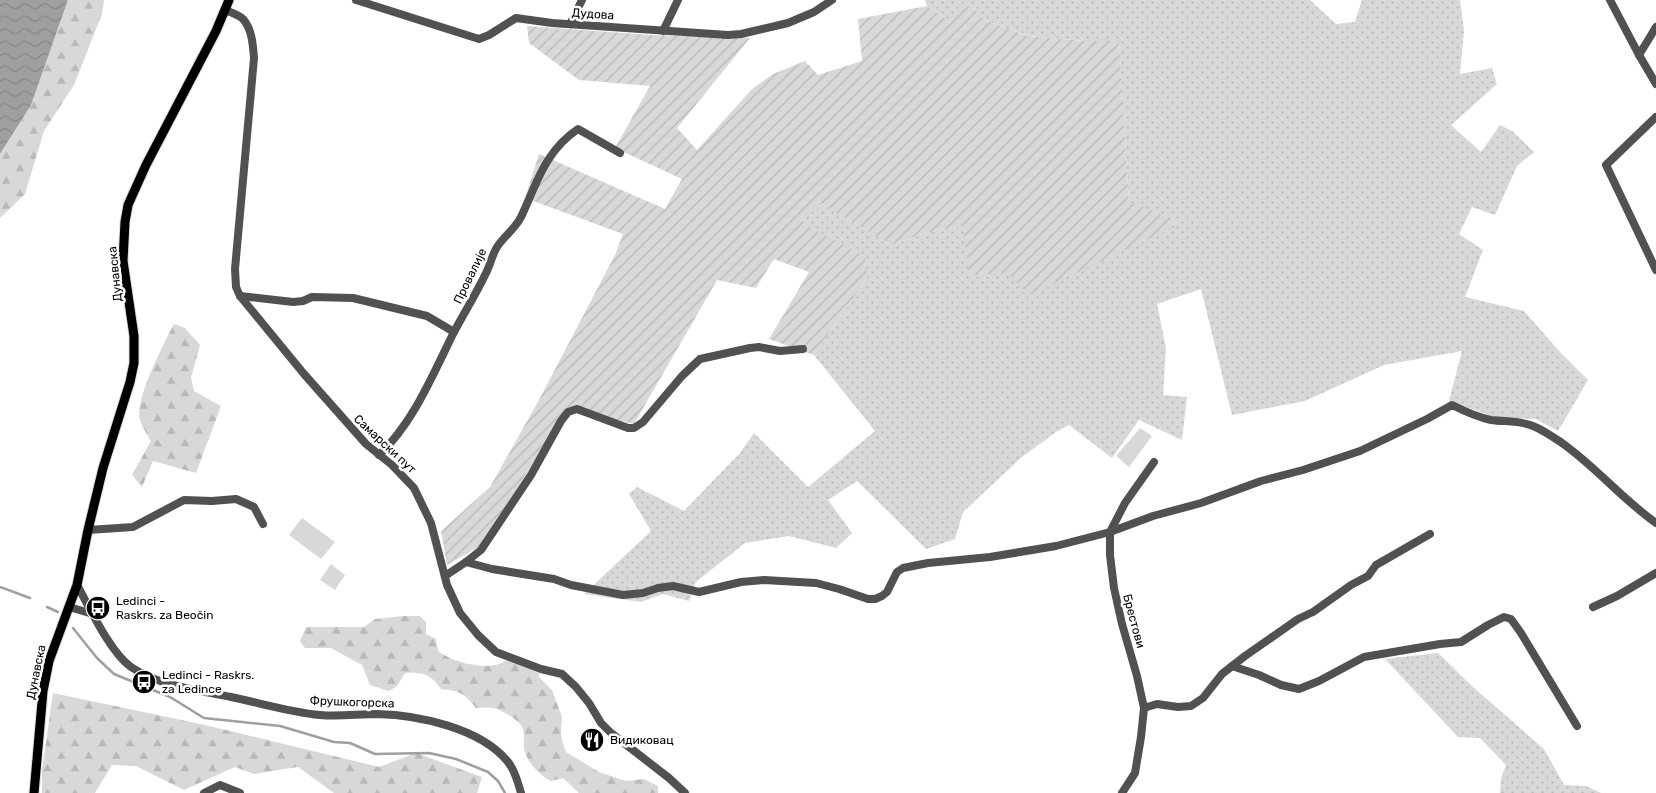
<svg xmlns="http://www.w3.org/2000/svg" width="1656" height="793" font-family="Rubik,sans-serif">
<defs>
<pattern id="grass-dots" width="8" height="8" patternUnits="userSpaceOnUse" patternTransform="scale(1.25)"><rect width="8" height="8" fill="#d8d8d8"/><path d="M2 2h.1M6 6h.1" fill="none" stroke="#b8b8b8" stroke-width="1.8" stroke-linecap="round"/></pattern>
<pattern id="forest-firs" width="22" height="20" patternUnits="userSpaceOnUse" patternTransform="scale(1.25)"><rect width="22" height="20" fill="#d8d8d8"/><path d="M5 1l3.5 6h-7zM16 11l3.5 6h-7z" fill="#b8b8b8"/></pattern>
<pattern id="garden-furrows" width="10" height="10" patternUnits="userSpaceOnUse" patternTransform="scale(1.25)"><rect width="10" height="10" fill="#d8d8d8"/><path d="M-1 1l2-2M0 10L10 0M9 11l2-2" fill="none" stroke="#b8b8b8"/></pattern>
<pattern id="water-waves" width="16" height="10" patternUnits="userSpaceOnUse" patternTransform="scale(1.25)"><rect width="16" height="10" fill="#9f9f9f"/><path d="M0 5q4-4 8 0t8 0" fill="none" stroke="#878787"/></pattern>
</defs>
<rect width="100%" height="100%" fill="#fff"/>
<g fill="url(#grass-dots)">
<polygon points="925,0 1310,0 1336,24 1355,22 1362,0 1460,0 1464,30 1460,74 1492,68 1497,84 1451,125 1481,152 1500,125 1512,131 1534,152 1517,166 1495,215 1472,207 1459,234 1483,250 1465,297 1524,311 1559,351 1588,380 1558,431 1536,419 1495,417 1449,401 1462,351 1384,365 1305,401 1232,415 1201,289 1157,304 1166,348 1163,395 1187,397 1182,440 1139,420 1112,458 1069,425 1056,432 1022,457 963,512 955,539 926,549 857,481 828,500 852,533 836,548 789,536 745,543 696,582 689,601 663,594 641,602 584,594 651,531 629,494 637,487 684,511 740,453 754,433 808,487 875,431 814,355 867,278 864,256 799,222 822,204 891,245 925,233 963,226 1174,219 1129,203 1119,42 1084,41 1030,36 984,20 974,8 948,20 927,6"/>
<polygon points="1438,653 1473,687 1544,749 1564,785 1586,786 1601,793 1500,793 1501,778 1506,765 1480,738 1458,737 1385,659"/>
</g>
<g fill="url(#forest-firs)">
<polygon points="68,0 104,0 102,14 74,85 44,131 25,194 0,218 0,154 31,105"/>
<path d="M174 324 185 328 200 345 191 378 194 391 221 406 196 473 153 461 142 487 132 475 151 441C147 434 142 427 140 420 134 400 164 343 174 324Z"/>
<path d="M404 616H420L426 622V634L436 639 438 651C453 663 493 673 508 659L539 673V677L552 690 562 717 561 731 562 741 566 752 599 772 626 781 644 779 658 786V793H579L563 778 551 781C539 775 527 762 524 749 523 742 525 735 523 729 521 721 501 709 492 708 487 707 481 708 476 708 464 693 460 691 441 689 430 674 424 672 405 673L397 686 389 691 370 685 362 665 331 648H305L300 641 306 627H364L375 619Z"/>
<polygon points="53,693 205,725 379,767 416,753 482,777 477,793 334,793 298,767 254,774 235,767 184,790 136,766 112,765 95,793 42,793 42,770"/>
</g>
<g fill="#d8d8d8">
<polygon points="1140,428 1152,436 1129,467 1116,456"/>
<polygon points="302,518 335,542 321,559 289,535"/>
<polygon points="331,564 345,575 335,590 320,580"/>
</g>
<polygon fill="url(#garden-furrows)" points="961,5 974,8 984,20 1029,36 1084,41 1119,41 1129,202 1174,219 1174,227 1029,295 1008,273 969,275 963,226 925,233 891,245 821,204 800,222 865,256 867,278 814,355 769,339 809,272 774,259 756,288 717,280 634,424 575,410 554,429 482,545 447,565 441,531 490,487 540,398 615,255 623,234 525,198 539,154 665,209 682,179 615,148 650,86 579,80 529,43 527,26 651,35 750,38 677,128 697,150 752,89 773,74 805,61 818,75 862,61 858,19 927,6 948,20"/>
<polygon fill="url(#water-waves)" points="0,0 68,0 31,105 0,154"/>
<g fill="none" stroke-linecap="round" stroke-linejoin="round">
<g stroke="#9f9f9f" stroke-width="2.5">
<polyline points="0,587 30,598"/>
<polyline points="47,607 58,612"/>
<polyline points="73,628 97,658 114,674 170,697 204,718 280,726 334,742 350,743 375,754 429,753 456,759 488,772 498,781 505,793"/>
</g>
<g stroke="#dbdbdb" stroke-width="11">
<polyline id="major" points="34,793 43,691 49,661 77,585 88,530 103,468 130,382 134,363 134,336 123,261 125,222 128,205 146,165 216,31 229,0"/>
</g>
<g stroke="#515151" stroke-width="8">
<polyline points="356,0 479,39 489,35 516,18 552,23 728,35 741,34 788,23 814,12 832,0"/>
<polyline points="1610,0 1639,55 1656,84"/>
<path d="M225 10C230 12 239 15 243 19 252 29 253 45 254 58L235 269 236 287 240 296 304 374 366 444 392 465 414 488 431 523 447 585 460 613 478 635 496 652 541 669 562 674 576 687 589 703 601 723 611 733 669 778 685 793"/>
<polyline points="570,24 582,0"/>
<polyline points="663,31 678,0"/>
<polyline points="1639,55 1656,27"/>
<polyline points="1656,117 1606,165 1656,270"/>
<polyline points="240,296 293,302 303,301 312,297 353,298 427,316 454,332"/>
<path d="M379 455C414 422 433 374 454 332 464 313 476 294 485 275 490 266 492 255 497 247 504 236 515 229 521 217 537 183 545 151 578 129L620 153"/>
<polyline points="88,530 133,527 184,500 212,501 236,499 254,507 263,524"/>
<path d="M466 562 492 569 554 579 571 585 623 595 643 593 658 588 673 586 699 592 741 582 764 580 816 583 839 589 868 599H875L882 596 887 592 897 572 903 568 928 563 990 557 1056 546 1110 532 1153 516 1201 503 1261 481 1303 470 1360 451 1427 419 1452 405C1464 411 1477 417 1491 420 1505 422 1519 420 1533 426 1543 430 1553 437 1562 443 1596 467 1622 499 1656 523"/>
<polyline points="445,576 466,562 481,550 531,475 561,421 568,412 577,409 628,428 634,428 643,422 682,376 700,359 750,348 759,347 780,351 803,349"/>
<path d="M77 585C90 608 110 652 131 667 159 686 198 690 231 697 260 703 290 712 320 715 339 717 358 714 377 714 418 715 481 728 508 762 515 770 518 783 521 793"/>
<polyline points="69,607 93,614"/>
<polyline points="1593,607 1617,596 1656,573"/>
<polyline points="1232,666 1259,675 1281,685 1299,689 1319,681 1364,657 1440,644 1461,642 1488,625 1504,617 1511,619 1521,633 1577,726"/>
<polyline points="1144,708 1157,704 1178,707 1191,706 1203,698 1222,674 1245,656 1298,619 1313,612 1351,585 1368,576 1376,565 1430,534"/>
<polyline points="204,793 220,785 240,793"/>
<polyline points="1122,793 1135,773 1141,737 1144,708 1137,676 1122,624 1114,588 1110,555 1110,532 1125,503 1154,462"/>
</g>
<use href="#major" stroke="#000" stroke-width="9"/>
</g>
<defs>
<g id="bus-disc" transform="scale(1.25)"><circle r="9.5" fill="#000" stroke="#fff"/><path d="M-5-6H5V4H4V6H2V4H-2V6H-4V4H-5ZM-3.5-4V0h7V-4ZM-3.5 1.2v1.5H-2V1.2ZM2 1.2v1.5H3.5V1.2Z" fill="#fff"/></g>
<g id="restaurant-disc" transform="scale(1.25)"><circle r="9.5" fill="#000" stroke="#fff"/><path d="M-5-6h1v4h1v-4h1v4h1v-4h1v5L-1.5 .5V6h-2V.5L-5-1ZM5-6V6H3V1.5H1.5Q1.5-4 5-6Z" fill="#fff"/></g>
</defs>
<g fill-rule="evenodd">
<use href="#bus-disc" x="98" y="608"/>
<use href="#bus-disc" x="144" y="682"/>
<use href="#restaurant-disc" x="592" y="740"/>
</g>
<g text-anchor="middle" stroke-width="5" stroke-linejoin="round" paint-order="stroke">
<g font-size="12" fill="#000" stroke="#fff">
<text transform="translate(593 14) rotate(4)" y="4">Дудова</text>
<text transform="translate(115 274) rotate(-96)" y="4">Дунавска</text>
<text transform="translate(470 276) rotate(-64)" y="4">Провалије</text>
<text transform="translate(385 444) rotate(43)" y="4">Самарски пут</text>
<text transform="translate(1134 621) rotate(75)" y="4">Брестови</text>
<text transform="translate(36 672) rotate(-78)" y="4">Дунавска</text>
<text transform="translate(352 702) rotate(2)" y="4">Фрушкогорска</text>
</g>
<g font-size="12" fill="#000" stroke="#fff" text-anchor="start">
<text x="116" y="605">Ledinci -<tspan x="116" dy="14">Raskrs. za Beočin</tspan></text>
<text x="162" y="679">Ledinci - Raskrs.<tspan x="162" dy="14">za Ledince</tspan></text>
<text x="610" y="744">Видиковац</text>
</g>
</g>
</svg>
